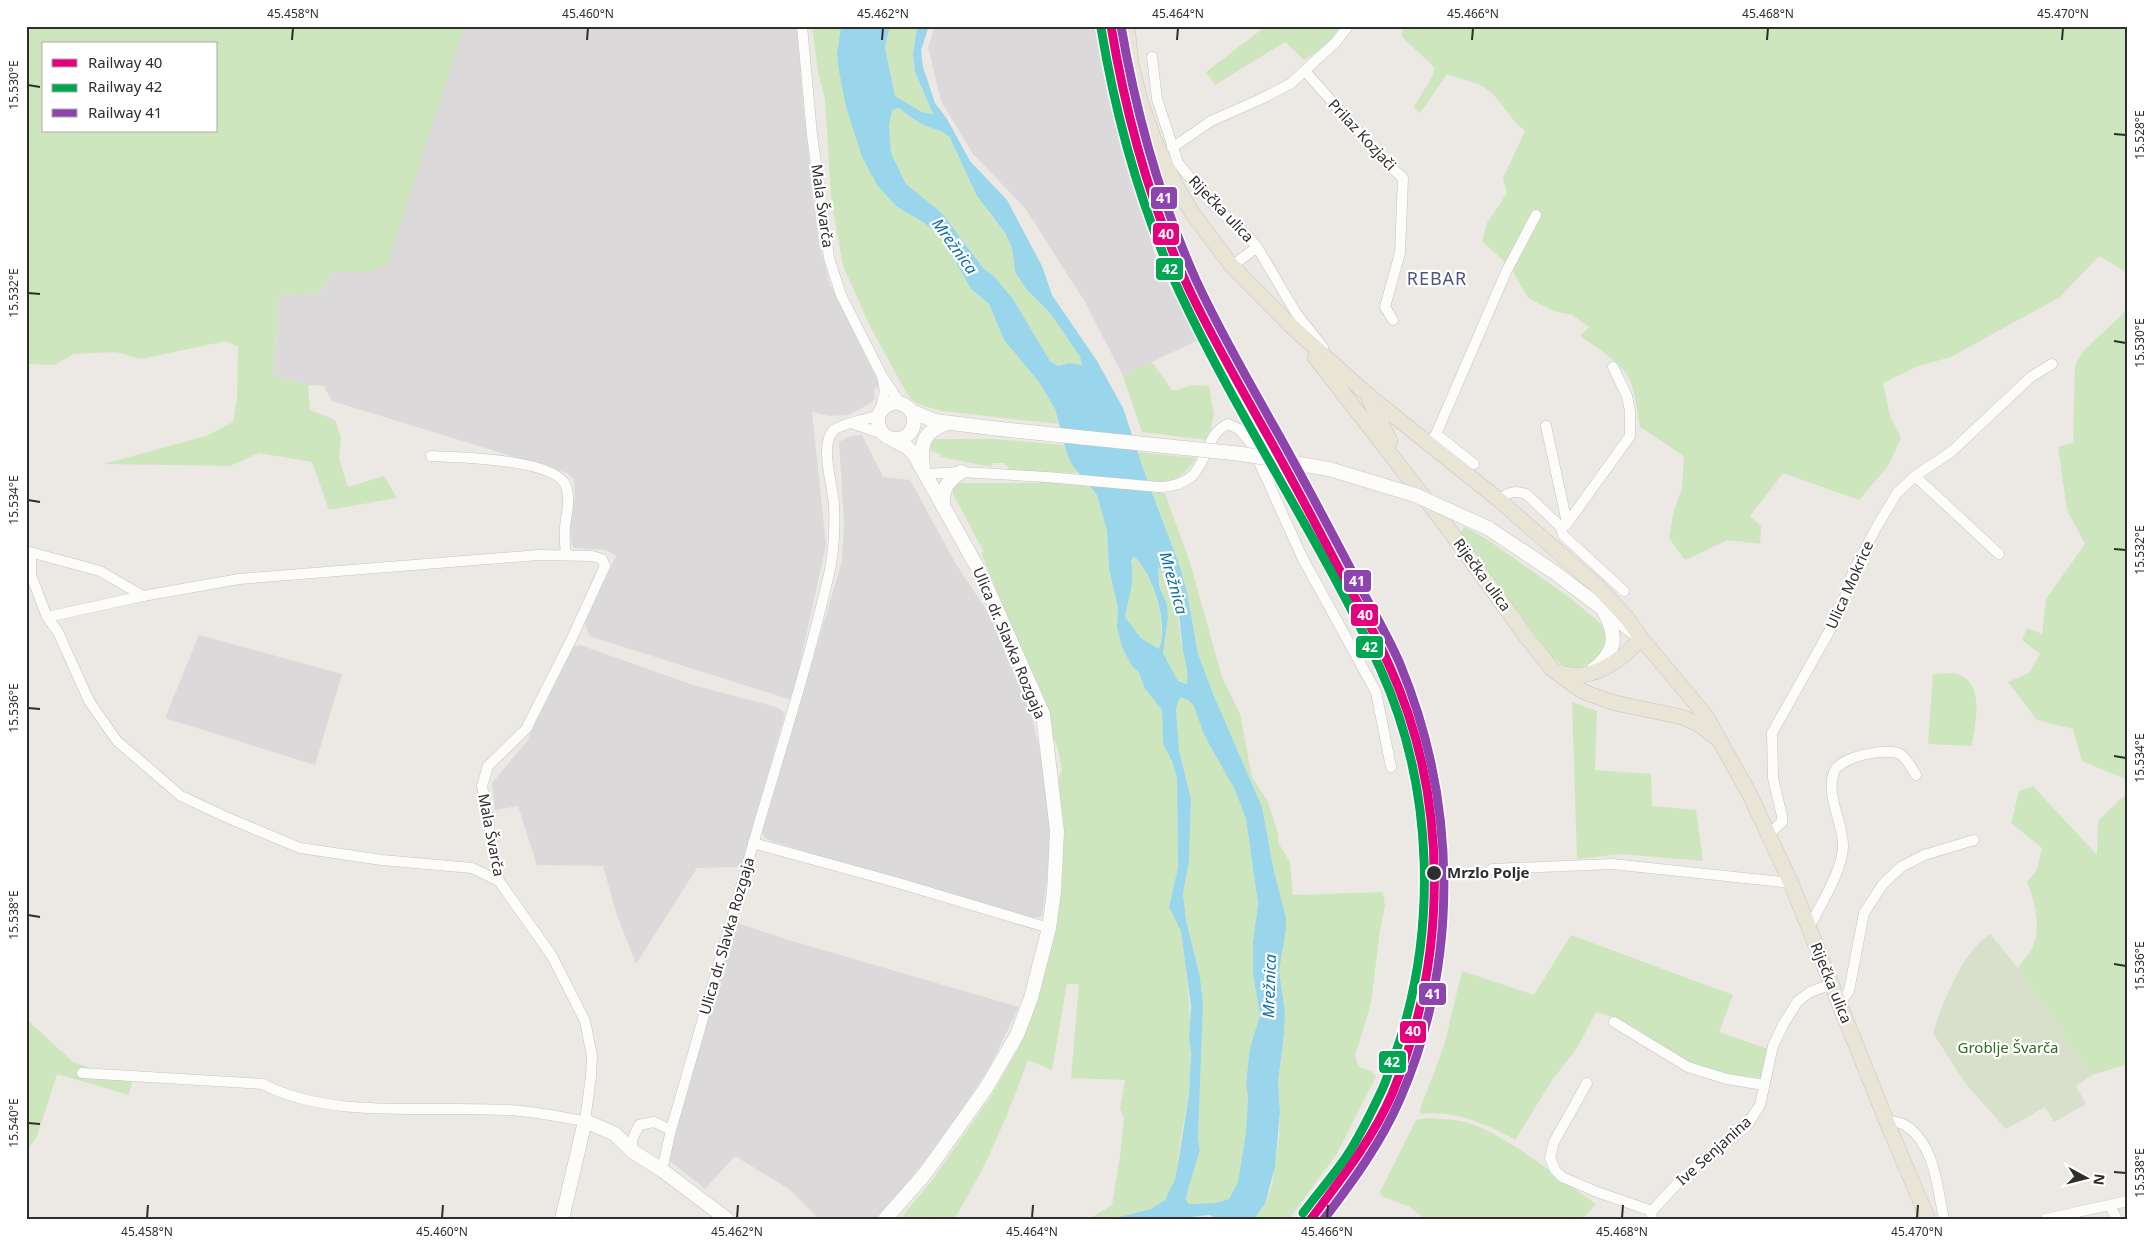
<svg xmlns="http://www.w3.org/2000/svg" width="2154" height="1245" font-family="'Noto Sans',sans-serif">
<rect width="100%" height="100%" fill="#ece8e4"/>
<g fill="#dcd9db">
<polygon points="464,26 797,26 803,105 819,244 830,284 880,386 874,390 875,398 871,403 848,415 830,416 812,412 826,545 792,700 589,636 585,622 616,556 606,550 574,548 571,540 570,527 575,495 574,479 567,473 332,401 324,386 308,385 273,375 279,295 320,293 332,272 370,272"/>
<polygon points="935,26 1102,26 1125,148 1158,266 1198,340 1123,376 1085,302 1025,208 973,154 941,101 928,47"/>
<polygon points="862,435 883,477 910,480 956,564 989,614 1031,714 1038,742 1048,799 1050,833 1047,880 1042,916 1030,919 774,842 765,838 762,833 842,561 844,521 839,442 850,436"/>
<polygon points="199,635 342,674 315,765 165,718"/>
<polygon points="580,645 693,685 776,707 785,713 742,867 697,868 636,964 617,915 603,866 537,865 518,806 495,810 492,783 527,741 573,647"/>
<polygon points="737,923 792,941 1019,1007 989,1068 947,1132 879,1219 819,1219 789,1189 735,1156 705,1189 670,1161 675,1130"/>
</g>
<g fill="#cee6be" fill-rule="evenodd">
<path d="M26 26H464L388 264 370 272H332L320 293 279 295 273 375 308 385 310 410 335 420 341 437 339 459 348 487 384 476 397 498 329 510 312 462 259 453 230 466 103 464 206 436 233 422 237 399 238 347 226 341 141 359 116 352 74 354 54 365 26 364ZM44 44H216V131H44Z"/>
<polygon points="812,26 841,26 837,54 846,107 897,207 923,222 942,237 971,289 989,304 1004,340 1039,382 1055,409 1058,424 942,411 923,406 913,401 906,392 872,330 843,266 831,198 825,99 818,72"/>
<polygon points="890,26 917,26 913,55 915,72 933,114 922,112 895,96 885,47"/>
<polygon points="1266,26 1342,26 1333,41 1304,60 1285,42 1215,85 1206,72"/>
<path d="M1402 26H2128V273L2099 256 2060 297 1951 357 1918 366 1883 383 1890 416 1901 438 1888 466 1859 500 1783 473 1750 516 1761 526 1760 544 1728 540 1685 560 1669 538 1674 510 1682 488 1684 456 1640 427C1637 412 1636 395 1630 381 1623 363 1595 347 1580 336L1589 327 1572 315 1553 311 1528 298 1511 268 1482 241 1487 223 1507 193 1503 178 1525 131C1510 120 1503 102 1488 90 1478 82 1460 79 1447 74L1420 113 1414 107 1433 75 1434 67 1402 37Z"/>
<polygon points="899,108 912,119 928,127 943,130 950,138 968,176 989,213 1005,233 1012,248 1015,272 1026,289 1050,313 1080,357 1082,365 1069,363 1058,366 1050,361 1013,299 994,276 984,269 942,213 906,184 891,153 889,127 892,110"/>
<polygon points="2128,305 2128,780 2082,761 2073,729 2037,720 2008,682 2029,673 2040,654 2022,640 2027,628 2042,634 2046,599 2085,544 2067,510 2058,447 2073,442 2075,365 2084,350 2123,314"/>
<polygon points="1152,362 1172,390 1177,390 1192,385 1209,386 1214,415 1208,440 1142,432 1123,376"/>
<polygon points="933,439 995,439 1064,445 1073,466 1079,473 1017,471 1009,469 1004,463 993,463 991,467 941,457 941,454 931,451 928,446"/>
<path d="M1137 452 1196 458C1181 480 1174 482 1148 481Z"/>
<path d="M1043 481 1089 486 1097 495 1107 531 1109 569 1118 608 1117 627 1132 666 1139 673 1145 689 1162 710 1163 744 1172 761 1177 779 1178 867 1169 907 1181 930 1183 940C1189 991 1193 1041 1189 1092 1187 1110 1182 1127 1180 1145 1178 1163 1177 1185 1165 1199 1152 1216 1109 1219 1089 1219L1112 1205 1120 1156 1124 1118 1120 1109 1125 1080 1071 1078 1079 984H1067L1052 1070 1028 1060C1008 1115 986 1169 954 1219H900L933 1179 991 1096 1019 1047 1044 975 1063 836 1058 780 1062 769 1057 746 1048 728 1038 690 981 553 984 552 953 494V486L956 483H1036Z"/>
<polygon points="1152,491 1165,493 1191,566 1222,677 1240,714 1252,777 1268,802 1277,830 1279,844 1290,862 1293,895 1383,892 1385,906 1380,930 1371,1003 1355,1056 1359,1067 1371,1071 1376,1077 1336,1155 1289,1219 1254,1219 1265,1204 1272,1185 1279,1137 1280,1112 1278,1083 1284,1034 1285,1012 1279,971 1286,930 1286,918 1274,871 1262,807 1214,696 1198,654 1187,592 1180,567"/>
<path d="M1464 526 1488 540 1569 597 1600 623 1607 635V650C1588 667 1574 676 1553 658L1460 535Z"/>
<path d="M1134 556C1153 575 1168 622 1159 649L1141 638 1125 617C1129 597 1135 581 1131 561Z"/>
<path d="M1158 566C1180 587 1177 619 1182 646 1185 660 1189 670 1188 684L1178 681 1163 653 1168 618 1167 604 1159 586Z"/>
<path d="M1933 674C1940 674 1953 672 1960 675 1985 686 1975 725 1972 746L1928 744Z"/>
<polygon points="1180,697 1188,700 1194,706 1204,735 1235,790 1246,819 1258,905 1253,942 1253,974 1260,1016 1250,1047 1246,1083 1248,1097 1246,1132 1238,1182 1229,1199 1215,1203 1189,1204 1186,1199 1187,1193 1200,1150 1198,1139 1203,1004 1200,977 1186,920 1183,893 1189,862 1191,799 1179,750 1176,709"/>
<polygon points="1572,702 1597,711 1595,770 1651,774 1652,806 1696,810 1703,861 1620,854 1577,859"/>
<path d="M2033 786 2097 855 2098 821 2128 792V1064L2092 1075 2018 968C2022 962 2026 957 2030 952 2043 931 2035 902 2027 882L2037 870 2042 848 2011 823 2019 791Z"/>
<path d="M1571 935 1733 995 1719 1032 1768 1049 1761 1078 1727 1075 1675 1057 1613 1017 1596 1012 1577 1048 1553 1079 1515 1140C1486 1124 1456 1110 1421 1114L1420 1109 1444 1046 1462 971 1534 995Z"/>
<polygon points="26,1019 73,1062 132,1082 129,1095 57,1074 37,1136 26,1153"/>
<path d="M1427 1118C1439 1119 1453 1119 1465 1122 1505 1133 1561 1180 1596 1204L1582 1219H1425L1410 1207 1381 1196 1380 1192 1416 1120Z"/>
</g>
<path fill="#d8e0cc" d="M1990 934 2032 985 2092 1075 2076 1086 2086 1104 2054 1122 2045 1107 2006 1129 1965 1083 1933 1033C1943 1002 1962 952 1990 934Z"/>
<path fill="#99d6ec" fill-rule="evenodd" d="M841 26H890L885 47 895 96 922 112 933 114 915 72 913 55 917 26H929L921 50 923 67 935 103 947 119 970 161 1007 200 1042 266 1052 295 1097 361 1123 408 1143 468 1180 567 1187 592 1198 654 1214 696 1262 807 1274 871 1286 918V930L1279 971 1285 1012 1284 1034 1278 1083 1280 1112 1275 1167 1265 1204 1254 1219H1217L1210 1215 1171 1219H1111L1151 1209 1165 1200 1175 1179 1179 1158 1189 1094 1191 1054 1189 1039 1191 1006 1181 931 1169 907 1178 867 1177 779 1172 761 1163 744 1162 710 1145 689 1139 673 1132 666 1122 647 1117 627 1118 608 1109 569 1107 531 1097 495 1073 466 1067 454 1055 409 1039 382 1004 340 989 304 971 289 942 237 923 222 897 207 877 185 862 157 846 107 839 71 837 54ZM899 108C907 115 915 121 926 126 936 130 942 129 950 138L977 196 1005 233 1012 248 1015 272 1026 289 1050 313 1080 357 1082 365 1069 363 1058 366 1050 361 1013 299 994 276 984 269 942 213 906 184 891 153 889 127 892 110ZM1134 556C1153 575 1169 623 1159 649L1141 638 1125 617C1129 597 1135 581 1131 561ZM1158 567C1179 582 1179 619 1182 642 1183 658 1189 667 1187 684L1178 681 1163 653 1168 618 1167 604 1159 586ZM1180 697 1188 700 1194 706 1204 735 1235 790 1246 819 1258 904 1253 942V974L1260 1016 1250 1047 1246 1083 1248 1097 1246 1132 1238 1182 1229 1199 1215 1203 1189 1204 1186 1199 1187 1193 1200 1150 1198 1139 1203 1004 1200 977 1186 920 1183 893 1189 862 1191 799 1179 750 1176 709Z"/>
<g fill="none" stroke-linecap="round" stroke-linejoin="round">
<g stroke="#c5c4c5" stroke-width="11">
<g id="street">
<polyline points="802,26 812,135 829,258 841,295 882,376 900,403"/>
<polyline points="1152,57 1157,99 1178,163 1210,202 1246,234 1257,247 1232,266"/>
<polyline points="1305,71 1385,162 1403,178 1400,253 1385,307 1393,320"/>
<polyline points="1172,148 1211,121 1263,98 1290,84 1336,42 1348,26"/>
<polyline points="1257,247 1296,313 1323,347"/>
<polyline points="880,411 885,391 883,381"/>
<polyline points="854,424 883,434"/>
<polyline points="1546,426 1567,523"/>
<polyline points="1436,434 1474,464"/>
<polyline points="1429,444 1436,434 1506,272 1536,215"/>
<path d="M431 456C458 457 556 459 566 486 571 500 566 514 565 528 564 537 565 546 566 555"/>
<path d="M926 474 961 472 1047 477 1159 487C1215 485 1196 439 1228 424L1239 429 1250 442 1302 557 1376 692 1391 767"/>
<polyline points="1915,476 1999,554"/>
<path d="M1499 500C1508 492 1515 490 1526 494L1561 527 1566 525 1630 436V411L1627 396 1613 367"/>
<polyline points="1561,527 1563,535 1624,591"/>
<path d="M26 551 100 571 143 596 239 579 539 555 592 556 602 559 605 566 572 638 526 729 488 766 482 786 499 881 552 956 585 1021 592 1056 591 1076 585 1121C559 1117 532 1111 506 1110 430 1105 331 1120 263 1084L82 1073"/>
<polyline points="31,553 31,575 47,617 58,632 89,701 117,741 181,796 226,817 300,848 382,860 472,868 499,881"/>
<polyline points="47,617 143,596"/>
<polyline points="1769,834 1782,822 1782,816 1773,778 1772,733 1839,614 1853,572 1876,528 1897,493 1915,476 1951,452 2031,377 2052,364"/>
<polyline points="753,843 895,882 1049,928"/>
<polyline points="1492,869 1612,864 1791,883"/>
<path d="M1809 928C1820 905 1842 872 1843 847 1844 824 1825 796 1834 772 1839 757 1886 747 1900 754 1906 757 1912 769 1916 775"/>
<polyline points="1839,1004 1849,991 1864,913 1883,884 1901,867 1924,855 1974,840"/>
<polyline points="1614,1022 1688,1067 1727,1079 1764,1085"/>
<polyline points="1587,1083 1554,1142 1550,1158 1555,1170 1562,1177 1597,1192 1652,1211"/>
<path d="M1886 1120C1892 1121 1900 1122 1905 1125 1935 1144 1937 1187 1944 1219"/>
<polyline points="632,1151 632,1140 639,1125 654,1122 671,1130"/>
<path d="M662 1170 671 1130C701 1027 730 923 760 820 784 739 810 657 829 574 834 552 835 527 834 505 833 485 820 449 832 432 837 424 868 420 878 415"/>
<polyline points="2110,1206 2117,1219"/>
<polyline points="1651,1219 1652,1211 1685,1175 1746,1127 1760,1105 1773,1046 1784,1023 1798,1001 1810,992 1832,984"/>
<polyline points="2045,1219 2128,1201"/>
</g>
</g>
<g stroke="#c5c4c5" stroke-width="15">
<g id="secondary">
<circle cx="896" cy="421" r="18"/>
<polyline points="911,411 935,421 1000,429"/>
<path d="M923 467C919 443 925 430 948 423"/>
<path d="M943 505C942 488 948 481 961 472"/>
<polyline points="1488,528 1554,572 1636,634"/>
<path d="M1593 670C1616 651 1618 637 1604 611"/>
<polyline points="562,1219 585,1121 615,1134 632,1151 662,1170 727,1219"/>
<polyline points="885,1219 924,1175 986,1088 1017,1035 1031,998 1049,928 1054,892 1057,831 1043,714 981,574 914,454 907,447 893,440"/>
</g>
</g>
<g stroke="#c6c5c4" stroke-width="16">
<g id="primary">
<polyline points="1127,26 1131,63 1140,100 1154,140 1176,186 1193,214 1232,266 1291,326 1368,395 1499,500 1597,586 1627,618 1641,638 1706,716 1750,795 1791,883 1886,1120 1928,1219"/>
<polyline points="1315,357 1450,531 1525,635 1552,669 1579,689 1589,694 1615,703 1682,717 1700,725 1715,737"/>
<polyline points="1369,399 1390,441"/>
<path d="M1558 672C1589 684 1622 661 1641 638"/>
</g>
</g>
<use href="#street" stroke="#fcfcfb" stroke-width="10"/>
<use href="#secondary" stroke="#fcfcfb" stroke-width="14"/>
<use href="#primary" stroke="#e8e4d6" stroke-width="15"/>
<g stroke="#c5c4c5" stroke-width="15" stroke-linecap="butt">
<polyline id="secondary-bridge" points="1000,429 1242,454 1329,469 1415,495 1488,528"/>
</g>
<use href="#secondary-bridge" stroke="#fcfcfb" stroke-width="14"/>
<g stroke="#fff" stroke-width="12">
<path id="rail-1" d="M1111 26C1126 116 1150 204 1188 287 1210 334 1236 379 1261 424 1288 471 1313 519 1338 567 1356 599 1374 631 1389 665 1450 799 1448 959 1392 1094 1372 1140 1341 1179 1311 1219"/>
</g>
<g stroke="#fff" stroke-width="12">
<path id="rail-2" d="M1101 28C1116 118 1141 209 1180 293 1240 421 1320 539 1380 668 1435 789 1438 934 1394 1058 1389 1070 1386 1083 1380 1094 1370 1115 1359 1138 1346 1157 1333 1176 1317 1194 1303 1213"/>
</g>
<g stroke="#fff" stroke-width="12">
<path id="rail-3" d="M1121 26C1136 113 1160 200 1196 280 1219 330 1246 376 1272 423 1301 474 1328 526 1355 577 1370 606 1387 634 1400 664 1457 802 1460 961 1400 1099 1381 1143 1353 1181 1324 1219"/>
</g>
<use href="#rail-1" stroke="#e5007d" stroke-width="9"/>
<use href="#rail-2" stroke="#00a651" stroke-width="9"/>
<use href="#rail-3" stroke="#8e44ad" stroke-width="9"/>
</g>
<path fill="none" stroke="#2e2e2e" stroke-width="2" d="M292 40 293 28M587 40 588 28M882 40 883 28M1177 40 1178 28M1472 40 1473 28M1767 40 1768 28M2062 40 2063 28M28 85 40 87M2114 134 2126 135M28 293 40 294M2114 341 2126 343M28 500 40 502M2114 549 2126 550M28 708 40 709M2114 756 2126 758M28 915 40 917M2114 964 2126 966M28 1123 40 1124M2114 1172 2126 1173M147 1218 148 1205M442 1218 443 1205M737 1218 738 1205M1032 1218 1033 1205M1327 1218 1328 1205M1622 1218 1623 1205M1917 1218 1918 1205"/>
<circle fill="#2e2e2e" stroke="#fff" stroke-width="2" cx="1434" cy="873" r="8"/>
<g text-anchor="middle" stroke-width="4.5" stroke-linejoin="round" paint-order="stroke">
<g font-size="15" fill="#2e2e2e" stroke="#fff">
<text transform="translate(1362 135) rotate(47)" y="5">Prilaz Kozjači</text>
<text transform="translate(822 206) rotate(82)" y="5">Mala Švarča</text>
<text transform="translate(1221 209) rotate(46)" y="5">Riječka ulica</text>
<text transform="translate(1482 575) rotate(54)" y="5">Riječka ulica</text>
<text transform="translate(1850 585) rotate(-66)" y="5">Ulica Mokrice</text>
<text transform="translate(1009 643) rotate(67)" y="5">Ulica dr. Slavka Rozgaja</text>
<text transform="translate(491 835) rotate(79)" y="5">Mala Švarča</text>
<text transform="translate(727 936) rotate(-74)" y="5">Ulica dr. Slavka Rozgaja</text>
<text transform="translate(1831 983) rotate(68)" y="5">Riječka ulica</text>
<text transform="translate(1714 1151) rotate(-42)" y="5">Ive Senjanina</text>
</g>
<g font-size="15" font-weight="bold" fill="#2e2e2e" stroke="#fff" text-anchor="start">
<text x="1447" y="878">Mrzlo Polje</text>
</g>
<g font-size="15" fill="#2c6e1b" stroke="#fff">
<text x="2008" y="1053">Groblje Švarča</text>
</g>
<g font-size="16" font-style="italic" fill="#0d6fa3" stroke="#fff">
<text transform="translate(955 246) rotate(54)" y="6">Mrežnica</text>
<text transform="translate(1174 583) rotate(74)" y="6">Mrežnica</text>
<text transform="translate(1269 986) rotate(-88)" y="6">Mrežnica</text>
</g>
<g font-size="18" letter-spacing="1" fill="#4d5680" stroke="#fff">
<text x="1437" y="285">REBAR</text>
</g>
</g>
<g stroke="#fff" stroke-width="2">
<rect x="1150" y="186" width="28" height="24" rx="5" fill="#8e44ad"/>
<rect x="1152" y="222" width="28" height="24" rx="5" fill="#e5007d"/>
<rect x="1155" y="257" width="29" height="24" rx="5" fill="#00a651"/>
<rect x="1343" y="569" width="29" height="24" rx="5" fill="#8e44ad"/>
<rect x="1350" y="603" width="29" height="24" rx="5" fill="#e5007d"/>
<rect x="1355" y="635" width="29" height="24" rx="5" fill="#00a651"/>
<rect x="1418" y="982" width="29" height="24" rx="5" fill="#8e44ad"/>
<rect x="1399" y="1020" width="28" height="24" rx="5" fill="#e5007d"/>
<rect x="1378" y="1050" width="29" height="24" rx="5" fill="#00a651"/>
</g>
<g font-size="14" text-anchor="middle" font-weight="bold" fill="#fff">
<text x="1164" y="203">41</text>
<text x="1166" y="239">40</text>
<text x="1170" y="274">42</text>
<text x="1357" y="586">41</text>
<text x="1365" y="620">40</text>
<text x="1370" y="652">42</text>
<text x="1433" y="999">41</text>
<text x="1413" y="1036">40</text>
<text x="1392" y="1067">42</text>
</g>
<rect width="2154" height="1245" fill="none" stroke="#ffffff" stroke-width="55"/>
<rect x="42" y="42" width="175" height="90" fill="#ffffff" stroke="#ababab"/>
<rect x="52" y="59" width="25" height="8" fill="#e5007d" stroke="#ababab"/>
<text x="88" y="68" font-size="15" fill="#2e2e2e">Railway 40</text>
<rect x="52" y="84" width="25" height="8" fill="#00a651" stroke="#ababab"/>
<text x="88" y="92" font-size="15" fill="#2e2e2e">Railway 42</text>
<rect x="52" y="109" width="25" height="8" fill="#8e44ad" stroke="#ababab"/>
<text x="88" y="118" font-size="15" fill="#2e2e2e">Railway 41</text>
<g transform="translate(2086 1178) rotate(97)" stroke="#ffffff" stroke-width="4" paint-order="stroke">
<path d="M0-4L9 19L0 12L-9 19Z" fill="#2e2e2e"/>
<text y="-8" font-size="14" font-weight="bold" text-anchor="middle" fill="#2e2e2e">N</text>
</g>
<rect x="28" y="28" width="2098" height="1190" fill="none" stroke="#2e2e2e" stroke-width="2"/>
<g font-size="12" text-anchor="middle" fill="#2e2e2e">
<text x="293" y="18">45.458°N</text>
<text x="588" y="18">45.460°N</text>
<text x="883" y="18">45.462°N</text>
<text x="1178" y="18">45.464°N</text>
<text x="1473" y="18">45.466°N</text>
<text x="1768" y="18">45.468°N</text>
<text x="2063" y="18">45.470°N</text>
<text transform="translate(14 85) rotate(-90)" y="4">15.530°E</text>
<text transform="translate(2140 135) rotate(-90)" y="4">15.528°E</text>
<text transform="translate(14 293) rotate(-90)" y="4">15.532°E</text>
<text transform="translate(2140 343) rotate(-90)" y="4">15.530°E</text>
<text transform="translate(14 500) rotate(-90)" y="4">15.534°E</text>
<text transform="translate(2140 550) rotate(-90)" y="4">15.532°E</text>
<text transform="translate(14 708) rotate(-90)" y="4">15.536°E</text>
<text transform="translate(2140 758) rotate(-90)" y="4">15.534°E</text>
<text transform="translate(14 915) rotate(-90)" y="4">15.538°E</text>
<text transform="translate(2140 966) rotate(-90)" y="4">15.536°E</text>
<text transform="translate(14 1123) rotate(-90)" y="4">15.540°E</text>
<text transform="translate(2140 1173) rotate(-90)" y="4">15.538°E</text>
<text x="147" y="1236">45.458°N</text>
<text x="442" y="1236">45.460°N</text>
<text x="737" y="1236">45.462°N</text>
<text x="1032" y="1236">45.464°N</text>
<text x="1327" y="1236">45.466°N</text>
<text x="1622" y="1236">45.468°N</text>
<text x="1917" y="1236">45.470°N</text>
</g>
</svg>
